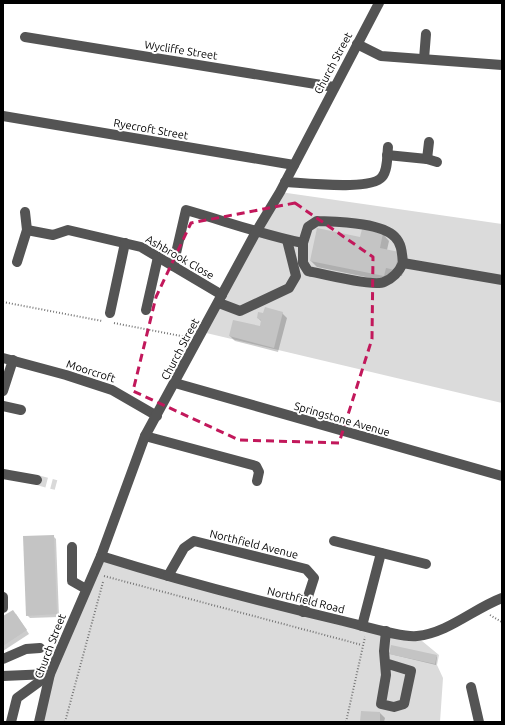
<svg xmlns="http://www.w3.org/2000/svg" width="505" height="725" font-family="Ubuntu,sans-serif">
<rect width="100%" height="100%" fill="#fff"/>
<g fill="#dbdbdb">
<polygon points="280,192 502,224 502,403 202,332"/>
<polygon points="101,556 416,636 439,655 437,665 443,678 440,722 40,722 50,674"/>
</g>
<g fill="#0003">
<polygon points="383,234 389,241 387,250 405,259 402,276 392,274 390,282 317,267 311,261"/>
<polygon points="282,313 287,318 278,352 235,341 230,336 261,328 262,322 258,318 264,314"/>
<polygon points="53,536 56,539 59,617 30,618 27,615"/>
<polygon points="16,614 29,634 3,651 3,617"/>
<polygon points="390,654 436,656 437,657 436,665"/>
<polygon points="380,713 385,718 384,722 361,722"/>
</g>
<g fill="#c4c4c4">
<polygon points="317,228 360,237 362,229 383,233 380,248 399,252 395,270 386,268 384,276 310,261"/>
<polygon points="265,307 283,312 274,348 229,336 233,320 260,326 261,320 257,318 258,312 263,313"/>
<polygon points="54,535 57,614 26,616 23,536"/>
<polygon points="13,610 27,630 3,646 3,616"/>
<polygon points="391,645 437,655 435,664 389,654"/>
<polygon points="361,711 380,712 380,722 360,722"/>
</g>
<g fill="none" stroke-linecap="round" stroke-linejoin="round">
<polyline stroke="#d9d9d9" stroke-width="10" stroke-dasharray="10 5" stroke-linecap="butt" points="37,480 56,485"/>
<g stroke="#767676" stroke-width="2" stroke-dasharray="1 2" stroke-linecap="butt">
<polyline points="3,302 102,321"/>
<polyline points="114,323 186,337"/>
<polyline points="104,576 362,645"/>
<polyline points="490,615 502,622"/>
<polyline points="65,722 103,582"/>
<polyline points="346,722 365,637"/>
</g>
<g stroke="#545454" stroke-width="10">
<polyline points="25,37 334,87"/>
<polyline points="357,44 381,56 502,65"/>
<polyline points="424,59 426,34"/>
<polyline points="3,116 294,165"/>
<polyline points="387,155 427,159 437,162"/>
<polyline points="427,159 429,142"/>
<path d="M285 182C304 183 371 191 382 177 388 170 387 156 388 147"/>
<polyline points="27,230 53,235 68,230 141,247 222,295"/>
<path d="M303 243 308 227 317 221C336 222 381 222 395 237 402 244 402 254 403 263"/>
<polyline points="17,262 27,230 25,212"/>
<path d="M173 266 186 210C225 221 263 235 303 243V263L308 271C322 274 374 287 384 282 394 278 399 272 403 263L502 280"/>
<polyline points="219,303 240,311 289,288 296,276 287,240"/>
<polyline points="146,310 158,257"/>
<polyline points="110,313 125,243"/>
<polyline points="3,358 66,375 112,390 157,416"/>
<polyline points="175,383 502,476"/>
<polyline points="3,391 13,360"/>
<polyline points="3,406 21,410"/>
<polyline points="145,436 256,466 259,472 257,481"/>
<polyline points="3,474 37,480"/>
<polyline points="334,541 426,564"/>
<polyline points="72,547 72,581 86,589"/>
<path d="M101 556C181 581 262 602 343 621 361 625 401 638 417 636 448 633 473 609 502 598"/>
<polyline points="168,576 184,548 194,541 306,569 314,578 303,612"/>
<polyline points="3,597 3,608"/>
<polyline points="362,626 381,553"/>
<polyline points="3,659 26,649 40,648"/>
<polyline points="385,663 411,671 404,704 394,707 381,704 386,675 384,651 386,631"/>
<polyline points="3,676 49,674"/>
<polyline points="471,687 479,722"/>
<polyline points="11,722 17,698 50,674"/>
<polyline points="39,722 50,674 101,556 145,436 256,232 280,192 379,3"/>
</g>
</g>
<path fill="none" stroke="#c2185b" stroke-width="3" stroke-dasharray="8 5" stroke-linejoin="round" d="M295 203 373 257 372 339 339 443 239 440 133 391 156 297 191 223Z"/>
<g text-anchor="middle" stroke-width="4" stroke-linejoin="round" paint-order="stroke">
<g font-size="11" fill="#000" stroke="#fff">
<text transform="translate(181 50) rotate(9)" y="4">Wycliffe Street</text>
<text transform="translate(333 63) rotate(-62)" y="4">Church Street</text>
<text transform="translate(151 129) rotate(10)" y="4">Ryecroft Street</text>
<text transform="translate(180 257) rotate(30)" y="4">Ashbrook Close</text>
<text transform="translate(180 349) rotate(-62)" y="4">Church Street</text>
<text transform="translate(91 371) rotate(18)" y="4">Moorcroft</text>
<text transform="translate(342 419) rotate(16)" y="4">Springstone Avenue</text>
<text transform="translate(254 544) rotate(14)" y="4">Northfield Avenue</text>
<text transform="translate(306 600) rotate(14)" y="4">Northfield Road</text>
<text transform="translate(50 646) rotate(-69)" y="4">Church Street</text>
</g>
</g>
<rect width="505" height="725" fill="none" stroke="#000000" stroke-width="8"/>
</svg>
